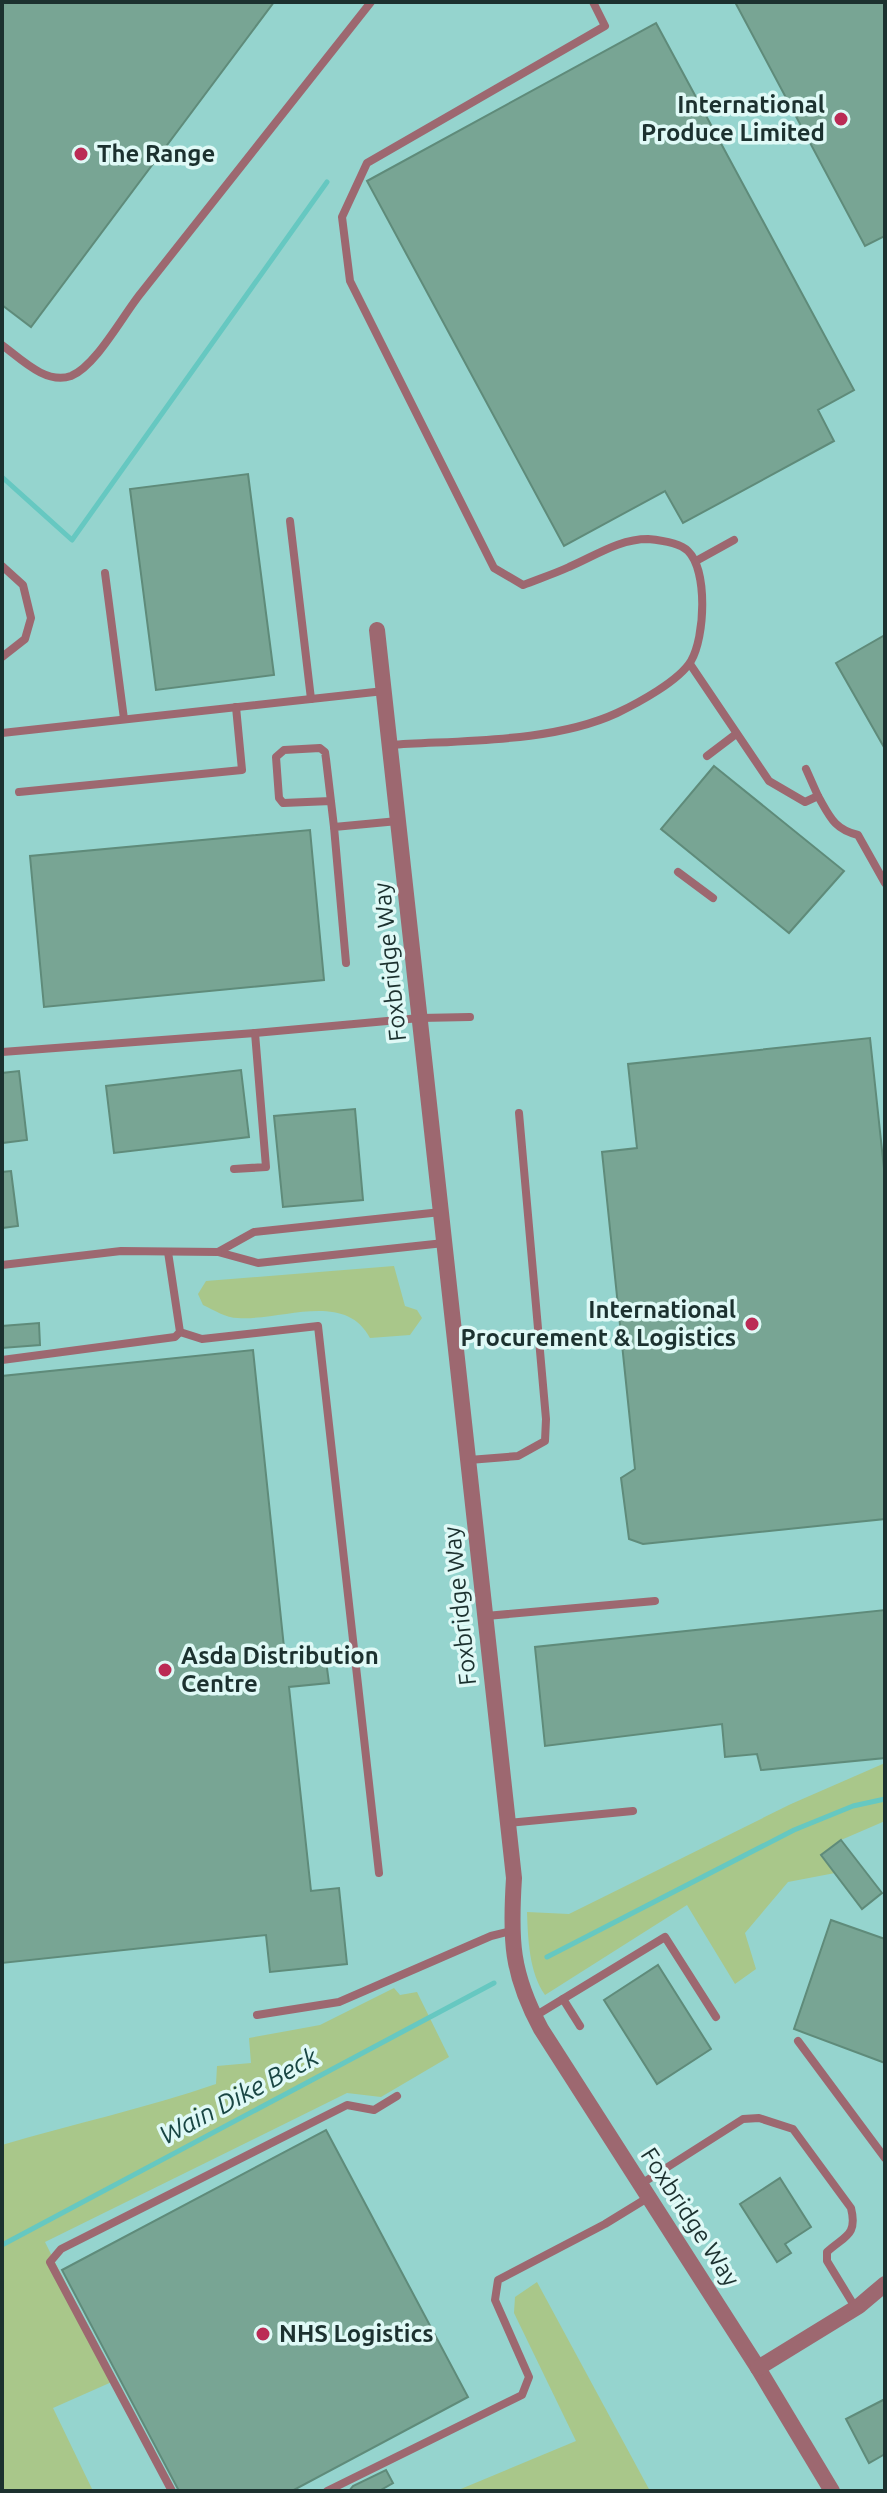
<svg xmlns="http://www.w3.org/2000/svg" width="887" height="2493" font-family="Ubuntu,sans-serif">
<rect width="100%" height="100%" fill="#a9ded9"/>
<rect fill="#95d4ce" x="2" y="2" width="883" height="2489"/>
<g fill="#a9c78a">
<path d="M394 1266 405 1306 417 1310 422 1318 410 1335 370 1338C345 1290 281 1321 238 1318 226 1318 214 1310 203 1305L198 1294 206 1281Z"/>
<path d="M885 1763V1821L841 1840 822 1855 835 1873 788 1882 745 1933 756 1969 735 1984 687 1905 545 1995C529 1972 528 1939 527 1912L569 1914 791 1804Z"/>
<path d="M394 1988 400 1995 417 1992 449 2057 381 2097 347 2093 45 2242 114 2381 53 2408 93 2491H2V2145C73 2124 146 2108 216 2084L217 2066 251 2063 249 2038 320 2025Z"/>
<polygon points="537,2282 650,2491 456,2491 576,2441 514,2313 515,2297"/>
</g>
<g fill="none" stroke-linecap="round" stroke-linejoin="round">
<g stroke="#66c8c1" stroke-width="5">
<polyline points="2,477 72,540 327,182"/>
<polyline points="547,1957 794,1830 853,1806 885,1799"/>
<polyline points="2,2245 494,1983"/>
</g>
</g>
<g fill="#78a594" stroke="#5f8b7a" stroke-width="2">
<polygon points="2,2 274,2 31,327 2,305"/>
<polygon points="735,2 885,2 885,236 865,246"/>
<polygon points="656,23 854,390 818,410 834,441 683,523 665,491 564,546 367,181"/>
<polygon points="248,474 274,675 156,690 130,489"/>
<polygon points="885,635 885,749 836,663"/>
<polygon points="714,766 844,871 789,933 661,829"/>
<polygon points="310,830 324,980 44,1007 30,856"/>
<polygon points="870,1038 885,1178 885,1519 643,1544 629,1539 621,1478 635,1469 602,1152 637,1148 628,1064"/>
<polygon points="241,1070 249,1137 114,1153 106,1086"/>
<polygon points="19,1071 27,1140 2,1143 2,1073"/>
<polygon points="355,1109 363,1200 283,1207 274,1116"/>
<polygon points="11,1171 18,1226 2,1228 2,1172"/>
<polygon points="39,1323 40,1345 2,1348 2,1326"/>
<polygon points="253,1350 285,1657 325,1653 329,1683 289,1687 311,1891 339,1888 347,1964 270,1972 266,1935 2,1963 2,1376"/>
<polygon points="885,1610 885,1758 761,1770 757,1754 725,1757 722,1724 545,1746 535,1647"/>
<polygon points="841,1840 882,1893 862,1909 821,1855"/>
<polygon points="831,1920 885,1939 885,2063 794,2029"/>
<polygon points="658,1965 711,2049 657,2084 604,2000"/>
<polygon points="326,2130 468,2397 292,2491 179,2491 62,2270"/>
<polygon points="780,2178 811,2227 785,2244 791,2253 777,2262 740,2204"/>
<polygon points="885,2399 885,2454 869,2463 846,2419"/>
<polygon points="386,2470 393,2483 379,2491 349,2491 353,2486"/>
</g>
<g fill="none" stroke-linecap="round" stroke-linejoin="round">
<g stroke="#9d6870" stroke-width="8">
<path d="M2 345C21 359 46 385 71 376 96 366 123 315 141 293 218 196 294 99 371 2"/>
<polyline points="290,521 311,699"/>
<polyline points="696,561 734,540"/>
<polyline points="2,566 23,585 31,618 25,639 2,657"/>
<polyline points="105,573 124,719"/>
<polyline points="690,664 769,781 805,802 818,796 806,769"/>
<polyline points="2,733 384,691"/>
<path d="M390 745C461 740 552 743 617 713 638 703 679 681 691 661 705 637 708 571 688 551 680 543 659 540 648 539 619 539 595 556 569 567 554 574 538 579 523 585L494 568 350 281 342 217 367 163 605 26 593 2"/>
<polyline points="707,756 736,734"/>
<polyline points="19,792 242,770 236,707"/>
<path d="M818 796C830 817 834 829 858 835L885 883"/>
<polyline points="331,801 283,803 279,798 276,757 284,750 320,748 325,752 326,759 334,827"/>
<polyline points="678,872 713,898"/>
<polyline points="346,963 334,827 398,821"/>
<polyline points="2,1052 255,1033 420,1018 470,1017"/>
<polyline points="234,1169 266,1167 255,1033"/>
<polyline points="441,1212 254,1232 218,1252 258,1263 444,1243"/>
<polyline points="2,1265 121,1251 218,1252"/>
<polyline points="180,1332 202,1339 318,1326 379,1873"/>
<polyline points="2,1360 175,1337 180,1332 168,1252"/>
<polyline points="469,1460 518,1456 545,1441 546,1419 519,1113"/>
<polyline points="486,1616 655,1601"/>
<polyline points="508,1823 633,1811"/>
<polyline points="563,1999 580,2026"/>
<polyline points="257,2015 339,2002 491,1936 511,1931"/>
<polyline points="535,2016 665,1937 716,2017"/>
<polyline points="798,2041 885,2158"/>
<path d="M641 2184 743 2119 759 2118 793 2129 851 2208C858 2236 844 2236 827 2252V2261L855 2307"/>
<polyline points="172,2491 50,2262 61,2249 347,2105 374,2110 397,2096"/>
<polyline points="327,2491 522,2395 529,2377 495,2300 498,2280 605,2224 649,2197"/>
</g>
<g stroke="#9d6870" stroke-width="16">
<path d="M377 630 514 1878C510 1940 511 1973 541 2029L758 2368 832 2491"/>
<polyline points="758,2368 859,2306 885,2284"/>
</g>
</g>
<g fill="#bb2b55" stroke="#dff9f6" stroke-width="3">
<circle cx="841" cy="119" r="8"/>
<circle cx="81" cy="154" r="8"/>
<circle cx="752" cy="1324" r="8"/>
<circle cx="165" cy="1670" r="8"/>
<circle cx="263" cy="2334" r="8"/>
</g>
<g text-anchor="middle" stroke-width="7" stroke-linejoin="round" paint-order="stroke">
<g font-size="24" font-weight="bold" fill="#1c312f" stroke="#dff9f6" text-anchor="start">
<text x="825" y="113" text-anchor="end">International<tspan x="825" dy="28">Produce Limited</tspan></text>
<text x="97" y="162">The Range</text>
<text x="736" y="1318" text-anchor="end">International<tspan x="736" dy="28">Procurement &amp; Logistics</tspan></text>
<text x="181" y="1664">Asda Distribution<tspan x="181" dy="28">Centre</tspan></text>
<text x="279" y="2342">NHS Logistics</text>
</g>
<g font-size="24" fill="#1c312f" stroke="#dff9f6">
<text transform="translate(390 962) rotate(-96)" y="8">Foxbridge Way</text>
<text transform="translate(460 1606) rotate(-96)" y="8">Foxbridge Way</text>
<text transform="translate(690 2217) rotate(57)" y="8">Foxbridge Way</text>
</g>
<g font-size="26" font-style="italic" fill="#194643" stroke="#dff9f6">
<text transform="translate(239 2096) rotate(-28)" y="9">Wain Dike Beck</text>
</g>
</g>
<rect width="887" height="2493" fill="none" stroke="#1c312f" stroke-width="8"/>
</svg>
